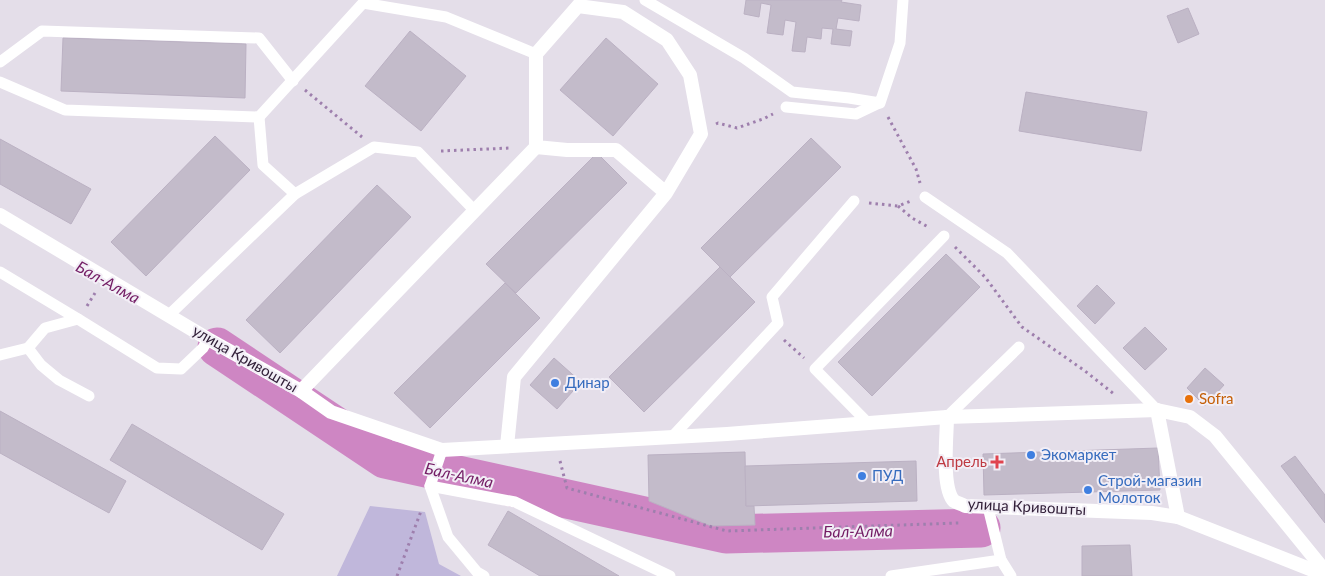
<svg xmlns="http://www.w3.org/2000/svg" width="1325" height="576" font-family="Lato,sans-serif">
<rect width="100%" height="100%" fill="#e4dee9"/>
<polygon fill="#c0b7db" points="370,506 425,512 439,564 461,576 337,576"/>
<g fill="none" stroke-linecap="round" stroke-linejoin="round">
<polyline stroke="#ce86c3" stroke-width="39" points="217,347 385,459 726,534 981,528"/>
</g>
<g fill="#c3bbca" stroke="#bbb1c3">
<polygon points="746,0 842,0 841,2 861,5 859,21 838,18 836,29 852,31 850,46 831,44 833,29 822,28 821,39 807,37 805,52 792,51 796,22 785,20 783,35 767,33 771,5 761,3 759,17 744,14"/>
<polygon points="1188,8 1199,34 1178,43 1167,16"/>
<polygon points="410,31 466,76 421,131 365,86"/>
<polygon points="63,38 246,44 245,98 61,91"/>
<polygon points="606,38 658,84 613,136 560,90"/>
<polygon points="1026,92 1147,112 1141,151 1019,131"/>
<polygon points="215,136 250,170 146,276 111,242"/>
<polygon points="811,138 841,167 730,277 701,248"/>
<polygon points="0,139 91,189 71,224 0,184"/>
<polygon points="597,153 627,183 516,293 486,264"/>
<polygon points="377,185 411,217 280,353 246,320"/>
<polygon points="946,254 980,287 872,396 838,362"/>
<polygon points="720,267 755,302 644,412 609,377"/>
<polygon points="505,283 540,318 430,428 394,393"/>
<polygon points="1097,285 1115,303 1095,324 1077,306"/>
<polygon points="1145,327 1167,349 1145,370 1123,348"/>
<polygon points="554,358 581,382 557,409 530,385"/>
<polygon points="1205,368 1224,385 1205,406 1187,388"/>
<polygon points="0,411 126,481 109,513 0,453"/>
<polygon points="132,424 284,514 262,550 110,460"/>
<polygon points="1158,448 1160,490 984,495 983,454"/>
<polygon points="745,452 746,506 754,506 755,525 711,526 649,501 648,455"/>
<polygon points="1295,456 1325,495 1325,523 1281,466"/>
<polygon points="916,461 917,501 746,506 745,466"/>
<polygon points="508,511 619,576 540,576 488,545"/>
<polygon points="1130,545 1132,576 1082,576 1082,546"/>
</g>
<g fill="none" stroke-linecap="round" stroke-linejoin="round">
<g stroke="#9e7fad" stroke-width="3" stroke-dasharray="2.5 4" stroke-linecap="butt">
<polyline points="305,90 362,137"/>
<polyline points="888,117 916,169 920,183"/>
<polyline points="716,124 718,123 737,128 763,119 773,114"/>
<polyline points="441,151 510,148"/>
<polyline points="869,203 898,206 911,201"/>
<polyline points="898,206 912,218 930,228"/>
<polyline points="955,247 985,277 1022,327 1085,371 1114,394"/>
<polyline points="87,306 95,293"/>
<polyline points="784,340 804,358"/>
<polyline points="560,461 567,488 727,531 959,523"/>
<polyline points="397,576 421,511"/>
</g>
<g stroke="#fff" stroke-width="11">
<polyline points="645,0 744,58 792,92 849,98 880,103 900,43 903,0"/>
<polyline points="0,62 42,31 259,38 293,81"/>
<polyline points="0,82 65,110 259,117 363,3 446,17 536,54"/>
<polyline points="786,107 856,114 879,103"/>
<polyline points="259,117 263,165 295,194"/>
<polyline points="925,197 1007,253 1157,410"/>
<polyline points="0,272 78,319"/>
<polyline points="169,315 295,194 374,147 418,152 475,211"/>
<polyline points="0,355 28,348"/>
<polyline points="89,396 59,380 41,365 28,348 45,328 78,319 157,368 181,369 203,348 208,339"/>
<polyline points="947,417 1019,347"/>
<polyline points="868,423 815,369 944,236"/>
<polyline points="672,437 778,323 772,297 854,201"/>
<polyline points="442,450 430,486 448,537 477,572 484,576"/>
<polyline points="430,486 515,502 670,576"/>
<polyline points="1001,560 1011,576"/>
<polyline points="891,576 1001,560 988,507"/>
</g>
<g stroke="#fff" stroke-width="14">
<polyline points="0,215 208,339 301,391 331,412 442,450 727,434 947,417 1157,410 1190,417 1215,436 1325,571"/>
<polyline points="301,391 536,147"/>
<polyline points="1157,410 1178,517"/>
<path d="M947 417C947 435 941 488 954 501 957 503 962 504 965 506L1152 513 1178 517 1325 575"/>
<polyline points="507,446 514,377 666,193 616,150 567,150 536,147 536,54 578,6 623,12 667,40 690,75 701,134 666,193"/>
</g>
</g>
<g fill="#3f7fe0" stroke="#f2eef6" stroke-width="2">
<circle cx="555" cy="383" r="5"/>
<circle cx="1031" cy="455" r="5"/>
<circle cx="862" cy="476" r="5"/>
<circle cx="1088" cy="490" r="5"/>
</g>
<circle fill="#e8710a" stroke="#f2eef6" stroke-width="2" cx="1189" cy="399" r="5"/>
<path fill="#e0444e" stroke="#f2eef6" stroke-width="2" d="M994.5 454.5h5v5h5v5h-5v5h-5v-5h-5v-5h5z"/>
<g text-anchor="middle" stroke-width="4" stroke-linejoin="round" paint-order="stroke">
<g font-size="15" fill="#322039" stroke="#f2eef6">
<text transform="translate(245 359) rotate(30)" y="5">улица Кривошты</text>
<text transform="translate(1027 507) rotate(3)" y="5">улица Кривошты</text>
</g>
<g font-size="15" fill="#366cbe" stroke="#f2eef6" text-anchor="start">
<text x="565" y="388">Динар</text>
<text x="1041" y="460">Экомаркет</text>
<text x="872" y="481">ПУД</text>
<text x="1098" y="486">Строй-магазин<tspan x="1098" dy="17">Молоток</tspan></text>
</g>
<g font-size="15" fill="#c56008" stroke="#f2eef6" text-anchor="start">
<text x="1199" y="404">Sofra</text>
</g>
<g font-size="15" fill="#be3a42" stroke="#f2eef6" text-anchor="end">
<text x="987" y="467">Апрель</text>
</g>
<g font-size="16" font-style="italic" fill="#731c64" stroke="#f2eef6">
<text transform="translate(108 282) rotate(29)" y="6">Бал-Алма</text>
<text transform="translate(459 475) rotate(12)" y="6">Бал-Алма</text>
<text transform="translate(858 531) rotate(-1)" y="6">Бал-Алма</text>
</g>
</g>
</svg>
